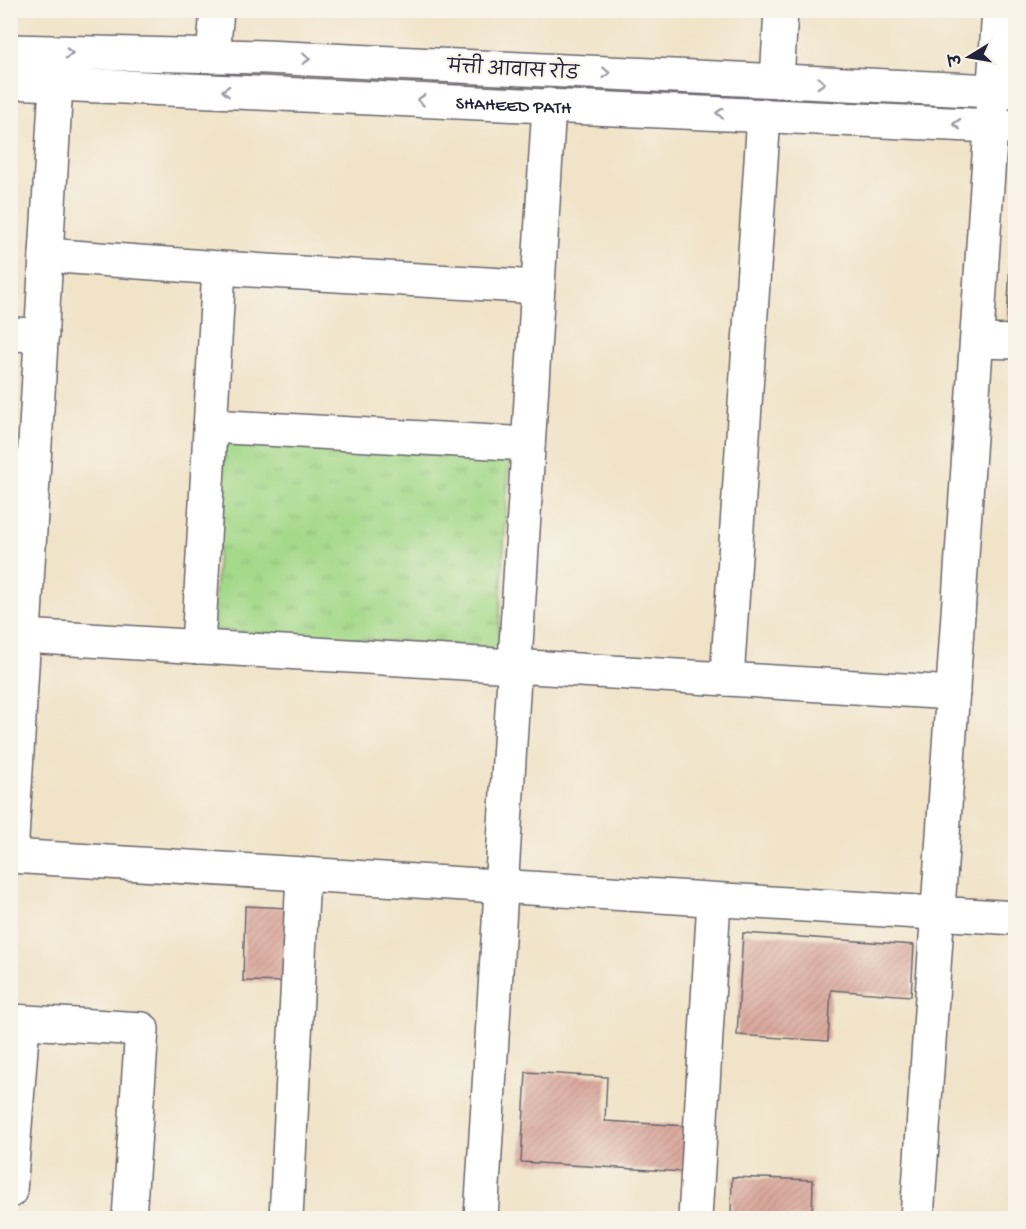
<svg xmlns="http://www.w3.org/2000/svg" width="1026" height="1229" font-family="'Gochi Hand','Playpen Sans Deva',sans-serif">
<defs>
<pattern id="grass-tufts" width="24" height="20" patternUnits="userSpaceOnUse" patternTransform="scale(1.5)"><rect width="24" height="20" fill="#a4d98a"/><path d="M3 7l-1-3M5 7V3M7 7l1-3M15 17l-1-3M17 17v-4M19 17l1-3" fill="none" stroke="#8dba78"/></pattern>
<pattern id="building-hatch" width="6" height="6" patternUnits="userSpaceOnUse" patternTransform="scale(1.5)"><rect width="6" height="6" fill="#daa89c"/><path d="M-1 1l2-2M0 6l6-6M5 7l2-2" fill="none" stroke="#bb9087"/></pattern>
</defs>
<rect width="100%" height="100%" fill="#f7f3e8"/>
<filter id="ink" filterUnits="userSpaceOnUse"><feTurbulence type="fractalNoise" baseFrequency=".0167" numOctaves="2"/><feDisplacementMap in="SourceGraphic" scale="12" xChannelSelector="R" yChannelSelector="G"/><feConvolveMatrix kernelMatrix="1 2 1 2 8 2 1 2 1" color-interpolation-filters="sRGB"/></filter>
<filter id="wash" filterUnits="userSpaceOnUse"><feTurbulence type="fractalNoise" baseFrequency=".008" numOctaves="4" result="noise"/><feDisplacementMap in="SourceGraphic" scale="24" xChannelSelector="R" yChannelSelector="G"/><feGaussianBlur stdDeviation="1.35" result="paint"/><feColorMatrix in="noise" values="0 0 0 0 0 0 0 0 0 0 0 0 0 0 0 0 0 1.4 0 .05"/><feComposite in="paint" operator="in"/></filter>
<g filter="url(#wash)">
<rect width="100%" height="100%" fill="#f0e3c8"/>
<polygon fill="url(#grass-tufts)" stroke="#637e62" stroke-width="1.5" points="225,441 509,459 498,648 213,630"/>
<polygon fill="#a4d98a" stroke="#637e62" stroke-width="1.5" points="87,11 198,11 198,15"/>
<g id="blocks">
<g fill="url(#building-hatch)">
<polygon points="1010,261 1016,261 1016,327 1007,327"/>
<polygon points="245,906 287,908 285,982 243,981"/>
<polygon points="743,933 914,945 911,996 831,990 828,1041 737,1035"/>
<polygon points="526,1072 607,1077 605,1121 687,1126 684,1172 521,1162"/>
<polygon points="732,1177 813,1180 812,1218 731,1218"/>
</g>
</g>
</g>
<g filter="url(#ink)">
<use href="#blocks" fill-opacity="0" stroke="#6a666c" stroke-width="1.5"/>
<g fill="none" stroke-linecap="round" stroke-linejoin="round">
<g stroke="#6a666c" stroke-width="36">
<g id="minor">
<polyline points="10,51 265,57 1016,92"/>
<polyline points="213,56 217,10"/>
<polyline points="777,81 781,10"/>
<path id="s1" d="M10 82 1016 127"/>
<polyline points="46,255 219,268 538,287"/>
<polyline points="10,334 42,335"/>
<polyline points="978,341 1016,342"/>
<polyline points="210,426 528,444"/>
<polyline points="24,636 953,693"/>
<polyline points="198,647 219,268"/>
<polyline points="727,679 764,115"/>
<polyline points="10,856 1016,918"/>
<polyline points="11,856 56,84"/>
<polyline points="10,1021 142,1029 129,1218"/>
<polyline points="10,1191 23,1022"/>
<polyline points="286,1218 303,875"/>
<polyline points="481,1218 549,105"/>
<polyline points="695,1218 714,900"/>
<polyline points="917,1218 999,10"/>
</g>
</g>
<use href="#minor" stroke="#fff" stroke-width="33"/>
</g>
<defs><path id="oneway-chevron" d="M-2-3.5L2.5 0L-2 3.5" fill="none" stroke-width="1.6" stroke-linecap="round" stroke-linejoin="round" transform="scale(1.5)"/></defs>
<g stroke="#9c9ca7">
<use href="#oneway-chevron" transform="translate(69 53) rotate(1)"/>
<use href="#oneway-chevron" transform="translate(306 59) rotate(3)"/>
<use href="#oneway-chevron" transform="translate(606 73) rotate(3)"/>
<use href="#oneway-chevron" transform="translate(821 83) rotate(3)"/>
<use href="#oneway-chevron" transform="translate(226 91) rotate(-177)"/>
<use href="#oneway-chevron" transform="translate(421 100) rotate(-177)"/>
<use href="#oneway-chevron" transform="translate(720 113) rotate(-177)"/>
<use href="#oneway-chevron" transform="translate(957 124) rotate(-177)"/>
</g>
</g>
<g text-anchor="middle" stroke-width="4.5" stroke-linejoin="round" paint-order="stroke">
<g font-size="18" fill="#22223b" stroke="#f7f3e8">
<text transform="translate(513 69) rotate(3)" y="6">मंत्ती आवास रोड</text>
<text dy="6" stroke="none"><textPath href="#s1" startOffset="504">SHAHEED PATH</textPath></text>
</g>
</g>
<rect width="1026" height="1229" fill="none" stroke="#f7f3e8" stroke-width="36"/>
<g transform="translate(969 57) rotate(259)" stroke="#f7f3e8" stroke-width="4.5" paint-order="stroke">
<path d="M0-4.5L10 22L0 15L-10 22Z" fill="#22223b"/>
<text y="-9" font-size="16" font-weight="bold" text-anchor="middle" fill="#22223b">उ</text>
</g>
</svg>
